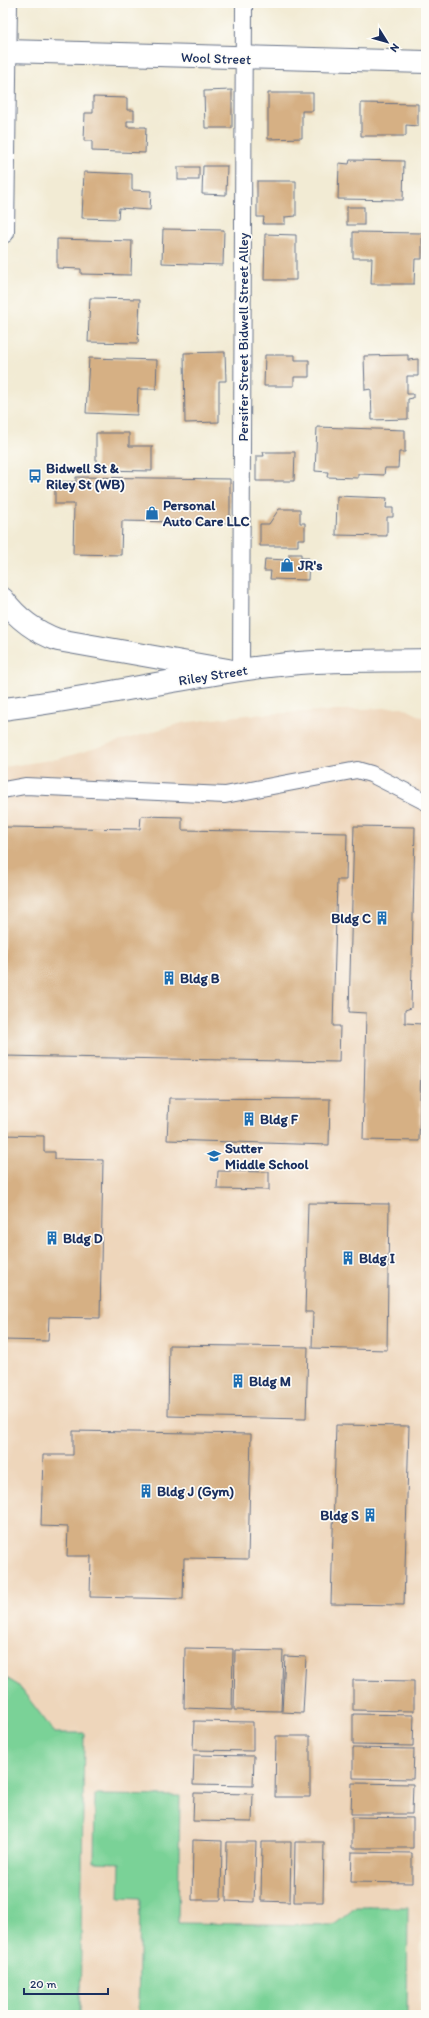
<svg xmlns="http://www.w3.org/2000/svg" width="429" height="2018" font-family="Itim,sans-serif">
<rect width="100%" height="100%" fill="#fdfcf7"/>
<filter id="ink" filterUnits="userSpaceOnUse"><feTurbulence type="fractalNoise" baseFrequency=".025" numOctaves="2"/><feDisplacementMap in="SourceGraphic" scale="8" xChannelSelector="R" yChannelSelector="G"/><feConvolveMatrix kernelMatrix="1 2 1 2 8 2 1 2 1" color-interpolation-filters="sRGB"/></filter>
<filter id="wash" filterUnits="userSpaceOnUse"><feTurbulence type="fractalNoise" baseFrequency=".012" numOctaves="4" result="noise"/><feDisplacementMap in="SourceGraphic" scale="16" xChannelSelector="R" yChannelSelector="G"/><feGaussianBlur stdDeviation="0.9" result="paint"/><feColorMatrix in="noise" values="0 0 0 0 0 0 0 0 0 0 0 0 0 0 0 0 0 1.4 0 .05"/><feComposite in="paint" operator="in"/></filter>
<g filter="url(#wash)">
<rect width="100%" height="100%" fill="#f2ebd4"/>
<polygon fill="#eed6bb" points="402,707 426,719 426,1546 420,2015 3,2015 3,767 58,759 182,723 246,715"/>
<g fill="#7ad297" stroke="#4a807a">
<polygon points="3,1676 18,1685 55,1733 84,1733 80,2015 3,2015"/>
<polygon points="95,1795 180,1796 178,1923 334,1925 356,1907 408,1907 407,2015 138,2015 140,1898 119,1897 120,1863 94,1862"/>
</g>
<g id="blocks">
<g fill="#d6b084">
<polygon points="264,3 310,3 310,7 264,6"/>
<polygon points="232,90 232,128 205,128 204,91"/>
<polygon points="268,93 313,93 313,111 302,111 302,138 268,139"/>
<polygon points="93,97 127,98 127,110 134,110 134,121 127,121 127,127 146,127 145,153 92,151 92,141 84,141 85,113 93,113"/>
<polygon points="361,103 418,104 418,126 406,125 406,136 361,136"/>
<polygon points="350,160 404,161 403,200 338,199 339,163 349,164"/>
<polygon points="203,166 227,166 226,195 202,194"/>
<rect x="178" y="167" width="21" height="13"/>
<polygon points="84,172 132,174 132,190 151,191 150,210 119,208 118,219 82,218"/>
<polygon points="257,181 296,181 296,216 285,217 285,224 263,224 264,217 257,217"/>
<rect x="347" y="207" width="17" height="18"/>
<polygon points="163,229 224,230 223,265 162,263"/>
<polygon points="353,232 422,233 422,259 415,259 414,284 371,284 372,258 353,258"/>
<polygon points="265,234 296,235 296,280 264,280"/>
<polygon points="57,239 132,241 131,275 81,274 81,269 57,268"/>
<polygon points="90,298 140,299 138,343 88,342"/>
<polygon points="225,352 226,381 219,381 219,422 185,423 184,353"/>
<polygon points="265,355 295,355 295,360 309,360 309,377 294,377 294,386 264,386"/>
<polygon points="408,355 408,360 418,359 418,376 407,376 407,394 413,394 413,398 408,399 408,419 372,420 371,389 365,390 364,356"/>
<polygon points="89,358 157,360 156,389 138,389 137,415 86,413"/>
<polygon points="317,427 405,430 405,452 399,452 398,468 385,468 384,475 358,474 358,478 327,477 328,472 315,471"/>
<polygon points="96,433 129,433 129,446 152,446 152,471 96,470"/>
<polygon points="263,452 295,452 294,481 256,481 256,456 264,456"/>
<polygon points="76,477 230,479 230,523 122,521 121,555 73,554 74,504 55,504 55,481 76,482"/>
<polygon points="337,496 387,498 386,508 393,508 393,517 387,517 387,536 336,535"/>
<polygon points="279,509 300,509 300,523 305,523 305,539 298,539 298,546 260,546 260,524 269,524"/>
<polygon points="289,554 301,554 301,558 309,558 308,580 270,579 271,571 264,571 265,559 289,560"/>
<polygon points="141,816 182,817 182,830 347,833 346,880 337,880 333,1026 340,1026 339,1062 3,1056 5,827 140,829"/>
<polygon points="354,826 415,827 411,1008 405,1010 405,1023 422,1024 419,1141 363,1140 366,1013 349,1012"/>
<polygon points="169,1098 330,1099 329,1145 167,1140"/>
<polygon points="3,1135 44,1136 44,1152 55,1152 55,1159 103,1160 100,1318 49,1317 48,1341 3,1340"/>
<polygon points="218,1171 269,1172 269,1190 217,1189"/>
<polygon points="308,1203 389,1204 387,1350 312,1348 313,1312 305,1312"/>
<polygon points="169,1345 308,1347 306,1419 168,1416"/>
<polygon points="336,1425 409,1426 404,1605 331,1604"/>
<polygon points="73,1431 251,1434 248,1559 184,1558 183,1599 90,1597 91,1556 67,1556 68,1527 41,1526 43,1455 73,1455"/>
<polygon points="185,1648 233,1649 232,1710 184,1708"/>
<polygon points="235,1650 283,1651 281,1711 234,1710"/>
<polygon points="285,1656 306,1657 303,1713 282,1712"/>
<polygon points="353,1680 414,1681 414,1711 353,1710"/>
<polygon points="353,1714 414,1715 413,1746 353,1745"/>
<polygon points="194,1721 253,1722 253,1751 193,1750"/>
<polygon points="276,1736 310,1736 310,1797 275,1797"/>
<polygon points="353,1748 414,1749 413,1779 353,1778"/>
<polygon points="194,1755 254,1756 253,1786 193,1785"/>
<polygon points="352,1783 413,1784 412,1814 351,1814"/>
<polygon points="194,1793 253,1794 252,1822 193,1821"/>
<polygon points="352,1817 413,1818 413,1848 352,1848"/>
<polygon points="193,1840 222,1841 221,1900 192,1900"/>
<polygon points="227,1842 256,1842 254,1902 226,1901"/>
<polygon points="262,1842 291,1842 290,1902 261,1901"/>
<polygon points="295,1842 324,1842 323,1902 294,1902"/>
<polygon points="352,1852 412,1853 412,1883 351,1882"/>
</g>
</g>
</g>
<g filter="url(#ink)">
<use href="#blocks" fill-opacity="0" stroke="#667187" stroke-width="1"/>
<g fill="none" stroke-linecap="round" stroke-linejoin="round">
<g stroke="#667187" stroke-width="18">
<g id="service">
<polyline points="241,670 244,3"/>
<polyline points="3,790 25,786 225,795 357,770 371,774 426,802"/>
</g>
</g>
<g stroke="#667187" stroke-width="24">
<polyline id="minor" points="6,51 426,62"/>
</g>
<g stroke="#667187" stroke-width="24">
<g id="tertiary">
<polyline points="3,232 6,3"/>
<path d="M3 599C17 618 36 632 58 640L228 670"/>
</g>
</g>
<g stroke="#667187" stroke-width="24">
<path id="primary" d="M3 709C102 697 199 672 299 663 341 660 384 661 426 660"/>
</g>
<use href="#service" stroke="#fff" stroke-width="16"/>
<use href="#minor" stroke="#fff" stroke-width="22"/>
<use href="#tertiary" stroke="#fff" stroke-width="22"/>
<use href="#primary" stroke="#fff" stroke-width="22"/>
</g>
</g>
<defs>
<g id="bus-bare" transform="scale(1.08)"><path d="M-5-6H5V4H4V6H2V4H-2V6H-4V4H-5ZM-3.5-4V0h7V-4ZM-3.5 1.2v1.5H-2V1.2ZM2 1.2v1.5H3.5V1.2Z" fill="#1f6fb2" stroke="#fdfcf7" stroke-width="2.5" paint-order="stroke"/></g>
<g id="shop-bare" transform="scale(1.08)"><path d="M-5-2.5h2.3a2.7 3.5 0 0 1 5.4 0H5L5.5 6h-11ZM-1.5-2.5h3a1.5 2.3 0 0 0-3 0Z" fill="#1f6fb2" stroke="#fdfcf7" stroke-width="2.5" paint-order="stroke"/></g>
<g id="building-bare" transform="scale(1.08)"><path d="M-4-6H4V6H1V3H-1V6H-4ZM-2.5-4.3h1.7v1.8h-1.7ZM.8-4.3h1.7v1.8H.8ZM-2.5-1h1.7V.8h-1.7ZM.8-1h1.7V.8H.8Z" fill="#1f6fb2" stroke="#fdfcf7" stroke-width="2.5" paint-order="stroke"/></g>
<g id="school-bare" transform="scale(1.08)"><path d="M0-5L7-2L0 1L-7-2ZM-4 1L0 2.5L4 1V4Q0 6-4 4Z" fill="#1f6fb2" stroke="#fdfcf7" stroke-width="2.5" paint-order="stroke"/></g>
</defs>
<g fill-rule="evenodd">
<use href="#bus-bare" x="35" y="476"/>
<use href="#shop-bare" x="152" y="513"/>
<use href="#shop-bare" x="287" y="565"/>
<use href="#building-bare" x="382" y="918"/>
<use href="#building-bare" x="169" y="978"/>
<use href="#building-bare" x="249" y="1119"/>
<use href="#school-bare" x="214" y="1156"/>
<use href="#building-bare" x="52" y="1238"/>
<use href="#building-bare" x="348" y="1258"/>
<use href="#building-bare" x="238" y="1381"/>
<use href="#building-bare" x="146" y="1491"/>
<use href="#building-bare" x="370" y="1515"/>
</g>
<g text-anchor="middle" stroke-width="3.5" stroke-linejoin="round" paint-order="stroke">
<g font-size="14" fill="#1b2f5e" stroke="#fdfcf7">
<text transform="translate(216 58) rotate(2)" y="5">Wool Street</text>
<text transform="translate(243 337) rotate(-90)" y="5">Persifer Street Bidwell Street Alley</text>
<text transform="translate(213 675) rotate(-9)" y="5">Riley Street</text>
</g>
<g font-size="14" font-weight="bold" fill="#1b2f5e" stroke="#fdfcf7" text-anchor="start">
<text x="46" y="473">Bidwell St &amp;<tspan x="46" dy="16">Riley St (WB)</tspan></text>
<text x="163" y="510">Personal<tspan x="163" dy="16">Auto Care LLC</tspan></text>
<text x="298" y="570">JR's</text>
<text x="371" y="923" text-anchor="end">Bldg C</text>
<text x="180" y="983">Bldg B</text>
<text x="260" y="1124">Bldg F</text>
<text x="225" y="1153">Sutter<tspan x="225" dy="16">Middle School</tspan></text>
<text x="63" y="1243">Bldg D</text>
<text x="359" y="1263">Bldg I</text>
<text x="249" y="1386">Bldg M</text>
<text x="157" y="1496">Bldg J (Gym)</text>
<text x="359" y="1520" text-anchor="end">Bldg S</text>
</g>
</g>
<rect width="429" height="2018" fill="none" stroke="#fdfcf7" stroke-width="16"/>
<g transform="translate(387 42) rotate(127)" stroke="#fdfcf7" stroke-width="3" paint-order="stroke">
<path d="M0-3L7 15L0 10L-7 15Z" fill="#1b2f5e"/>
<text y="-6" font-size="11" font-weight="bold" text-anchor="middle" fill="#1b2f5e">N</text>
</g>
<path d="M24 1988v6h84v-6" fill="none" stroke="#1b2f5e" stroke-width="2"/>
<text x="30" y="1988" font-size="12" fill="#1b2f5e" stroke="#fdfcf7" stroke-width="3" paint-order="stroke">20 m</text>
</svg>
